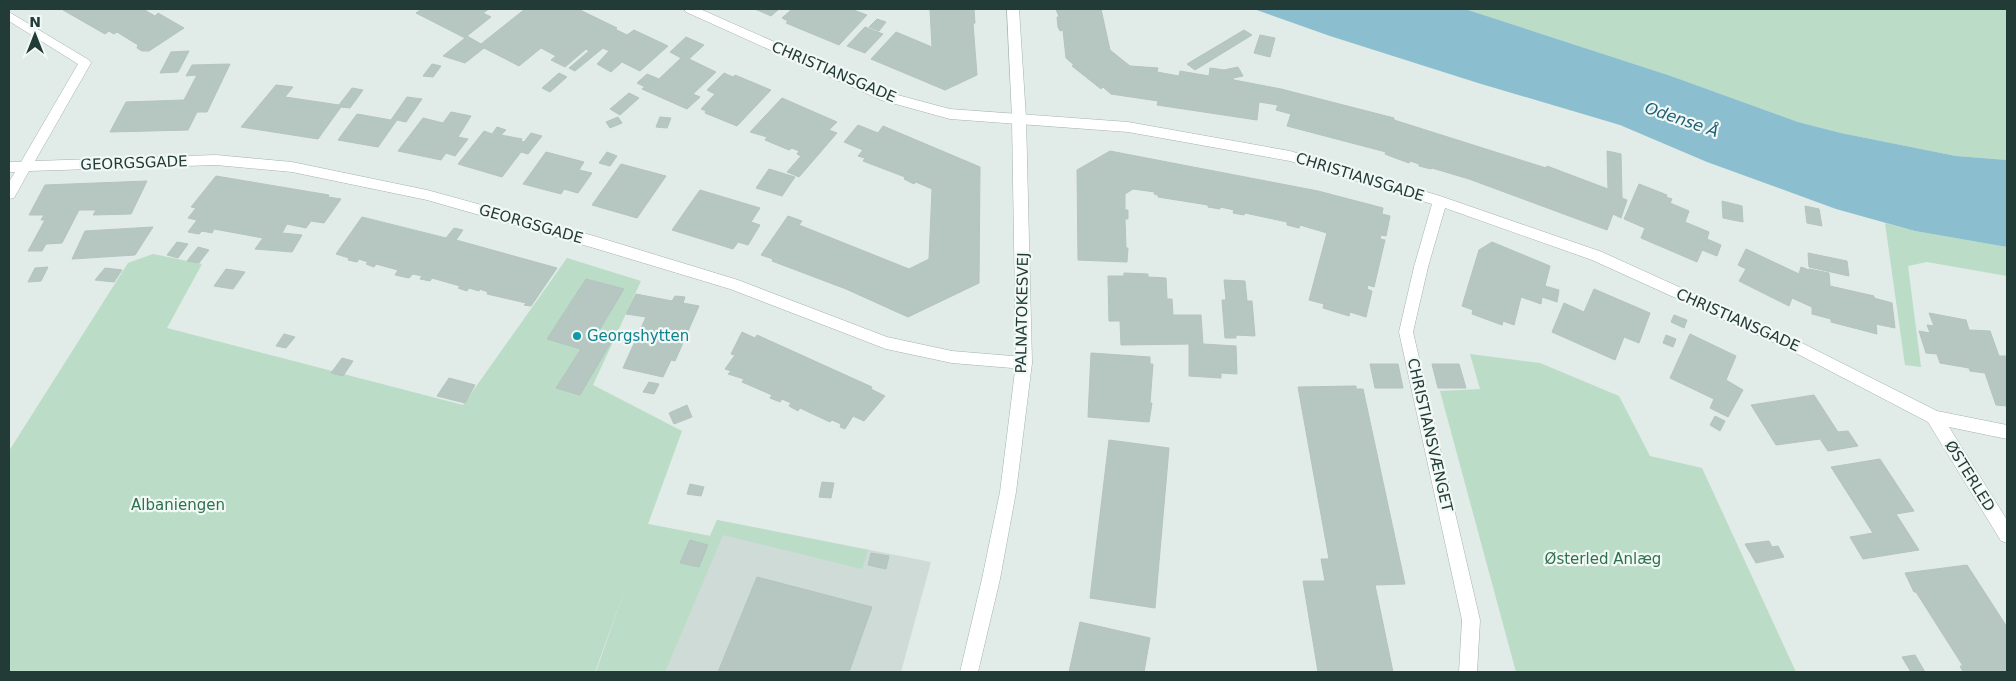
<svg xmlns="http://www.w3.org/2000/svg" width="2016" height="681" font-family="'DejaVu Sans',sans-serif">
<rect width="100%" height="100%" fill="#e1ebe7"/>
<polygon fill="#cfdbd6" points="717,520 931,562 901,672 596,672 648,524 710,536"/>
<g fill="#bbdcc6">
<polygon points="1465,9 2007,9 2007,160 1956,156 1841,133 1798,122 1671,76"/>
<polygon points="1885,223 1915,231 2007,247 2007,276 1927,262 1908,266 1921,367 1905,365"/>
<polygon points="153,254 202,264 167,328 463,405 567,258 641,281 593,385 682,431 648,524 710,536 717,520 868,550 862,569 723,535 665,672 596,672 629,578 595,672 9,672 9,451 128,263"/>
<polygon points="1470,354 1540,363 1619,396 1650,456 1702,468 1796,672 1516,672 1440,391 1480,389"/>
</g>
<polygon fill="#8bbfcf" points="1254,9 1465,9 1671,76 1798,122 1841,133 1956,156 2007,160 2007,247 1915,231 1836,209 1707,162 1620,125 1478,83 1330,36"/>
<g fill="#b6c6c1" stroke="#b4c4bf">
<polygon points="64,9 143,9 155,16 158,13 184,28 149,51 142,51 137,48 138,45 117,32 114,34 109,31 105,34 63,10"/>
<polygon points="422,9 489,9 483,13 491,17 467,36 481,44 525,9 578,9 617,28 615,29 627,35 634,30 668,46 640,71 622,62 611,72 597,64 609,51 603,48 575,71 569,68 589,51 586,49 565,67 551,60 556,56 541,48 519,66 484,48 465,63 443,56 465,38 416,13"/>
<polygon points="755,9 779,9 771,16"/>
<polygon points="792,9 851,9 867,15 839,45 786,23 788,21 782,18"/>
<polygon points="930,9 974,9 975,23 973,24 977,75 945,90 871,59 896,32 932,47"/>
<polygon points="1056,9 1101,9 1110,50 1130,66 1158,68 1157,72 1179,76 1180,71 1209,76 1210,68 1224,70 1238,67 1243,76 1233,78 1234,80 1281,89 1394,118 1394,120 1546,168 1547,166 1608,189 1607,151 1621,154 1622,198 1627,200 1621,218 1613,214 1607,230 1469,179 1432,168 1431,169 1419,166 1419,164 1410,161 1409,163 1398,159 1385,154 1386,152 1287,126 1291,114 1276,110 1278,105 1259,102 1257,120 1157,105 1158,101 1111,94 1103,87 1101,89 1072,66 1074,65 1066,58 1063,30 1060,31 1058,27 1057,17 1059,17"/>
<polygon points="877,19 886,22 879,31 869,27"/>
<polygon points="865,27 883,34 865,53 847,46"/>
<polygon points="1244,30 1252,35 1195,70 1187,64"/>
<polygon points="1260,35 1275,38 1270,57 1254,53"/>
<polygon points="686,37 704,45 689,59 716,72 693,94 700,97 687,109 642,89 645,87 637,83 647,74 659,79 681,58 670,52"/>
<polygon points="189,51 178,72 160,73 171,52"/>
<polygon points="230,64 207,112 197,112 188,130 110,132 126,102 184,100 197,75 186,76 192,65"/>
<polygon points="432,64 441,66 433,77 423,76"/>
<polygon points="559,73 567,77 550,92 542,88"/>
<polygon points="724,73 733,77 735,75 771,90 737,126 705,113 706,111 701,109 715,94 707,90"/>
<polygon points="276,85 293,87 285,97 339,105 352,88 363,90 350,108 341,107 318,139 241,127"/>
<polygon points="629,93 639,98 620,115 610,109"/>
<polygon points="407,97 422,99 406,122 397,120 378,147 338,140 357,114 391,120"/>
<polygon points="782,98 837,122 829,130 837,133 799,177 787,172 801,156 797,154 799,151 792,148 789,150 765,140 767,137 750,132"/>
<polygon points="451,112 471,116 458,137 468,139 455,156 446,153 441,160 398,151 423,118 443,123"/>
<polygon points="618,117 622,123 610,128 606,122"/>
<polygon points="660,117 671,118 667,128 656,127"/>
<polygon points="858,125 878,133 883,126 980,167 979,283 908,317 846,289 772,261 773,259 761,255 788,216 802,221 799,225 909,269 929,259 932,189 916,182 914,184 904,179 905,177 863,161 865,158 858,156 863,150 844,142"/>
<polygon points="497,127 506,130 501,135 522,139 521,141 524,142 531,133 542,136 528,154 521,152 502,177 458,164 484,131 492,134"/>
<polygon points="1110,151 1318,191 1383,208 1382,214 1390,216 1386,236 1381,235 1380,239 1385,240 1374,287 1368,285 1367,289 1372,291 1366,317 1350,312 1349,316 1323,308 1324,304 1309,300 1327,233 1300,225 1299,228 1287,225 1287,222 1245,213 1244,215 1233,213 1234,210 1225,208 1220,207 1220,209 1208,207 1208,205 1158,197 1158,195 1154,194 1155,192 1133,189 1125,194 1125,210 1128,210 1128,219 1125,219 1126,248 1128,248 1127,262 1078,260 1077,170"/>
<polygon points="546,152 584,162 579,170 592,173 578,193 564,189 561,194 523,184"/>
<polygon points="607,152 617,156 610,166 599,163"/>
<polygon points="621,164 666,176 637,218 592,205"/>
<polygon points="769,169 795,177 782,196 756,188"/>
<polygon points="216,176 329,195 328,197 341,199 324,223 311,221 306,228 287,224 282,233 302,235 292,252 255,249 263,238 214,229 212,233 202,231 199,234 188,232 197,220 188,218 196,208 191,207"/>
<polygon points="147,181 131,214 93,215 96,210 79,210 62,243 46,244 42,251 28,251 45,220 41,220 44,215 29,215 45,185"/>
<polygon points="1639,184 1667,195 1666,197 1672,199 1670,203 1689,211 1685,222 1709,232 1707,239 1721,245 1717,256 1702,250 1697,262 1641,238 1645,228 1624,219"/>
<polygon points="700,190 760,208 751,222 760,225 748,245 738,242 733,249 672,230"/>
<polygon points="1722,201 1742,206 1743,222 1723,218"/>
<polygon points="1805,206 1819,209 1822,226 1807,223"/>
<polygon points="362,217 446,238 454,228 463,230 456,240 557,268 531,306 524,305 526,303 487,294 488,292 480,289 479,291 469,288 467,291 458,288 460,286 432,278 430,281 420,279 422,276 413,274 409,278 395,275 398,270 376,264 374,267 366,264 368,262 359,259 357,262 348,260 349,258 336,254"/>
<polygon points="153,227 135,255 72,259 85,231"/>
<polygon points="177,242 188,244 178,258 167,255"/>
<polygon points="1492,242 1550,266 1545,286 1559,290 1557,302 1542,297 1541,304 1521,297 1514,325 1503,321 1502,325 1472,314 1473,310 1462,306 1479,250"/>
<polygon points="198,247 209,250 199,263 187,261"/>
<polygon points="1746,249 1799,274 1801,267 1809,270 1809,269 1829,273 1830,286 1874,296 1874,298 1892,303 1895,328 1876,324 1877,334 1831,322 1831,319 1812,314 1812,307 1792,298 1789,306 1739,281 1746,269 1738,265"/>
<polygon points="1808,253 1847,261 1849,276 1809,267"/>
<polygon points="48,267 41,281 28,282 35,268"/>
<polygon points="105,268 122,270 114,282 95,280"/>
<polygon points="226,269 245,272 233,289 214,286"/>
<polygon points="1124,273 1148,274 1148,277 1166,278 1167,299 1172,299 1173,315 1201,315 1203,344 1236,346 1237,374 1221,373 1221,378 1189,376 1189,344 1121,345 1120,321 1109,321 1108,276 1124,276"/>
<polygon points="586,279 624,289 597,334 613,339 580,395 556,388 581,349 547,339"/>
<polygon points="1224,280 1245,281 1247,301 1252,301 1255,336 1236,335 1236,338 1225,338 1222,300 1226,300"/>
<polygon points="1594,289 1650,313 1639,343 1624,337 1615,360 1552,332 1564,303 1584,312"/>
<polygon points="636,294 672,301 675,296 685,297 683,303 699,306 675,361 671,360 663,377 623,368 646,317 626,314"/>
<polygon points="1929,313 1966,320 1969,330 1990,331 1999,356 2007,356 2007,406 1996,405 1985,373 1970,371 1969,368 1940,363 1937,354 1926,353 1919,331 1930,333 1927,325 1934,326"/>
<polygon points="1674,315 1687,320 1684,328 1671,322"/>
<polygon points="742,332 755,338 757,335 872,387 871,389 885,396 864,421 853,416 845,429 840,427 841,424 832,420 830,422 800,408 798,411 789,406 791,403 782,399 780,402 770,398 772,395 742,382 744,379 728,374 731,371 725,369 735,355 731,354"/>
<polygon points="284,334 295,337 286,348 276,346"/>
<polygon points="1690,334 1736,356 1726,380 1743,390 1728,417 1710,408 1714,399 1670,378"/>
<polygon points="1666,335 1676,339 1673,347 1663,343"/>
<polygon points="1091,353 1150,357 1150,364 1153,364 1150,403 1152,403 1149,422 1088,417"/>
<polygon points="342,358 353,361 343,376 331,373"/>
<polygon points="1370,364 1398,364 1403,388 1375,388"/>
<polygon points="1432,364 1459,364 1466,388 1438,388"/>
<polygon points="449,378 475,385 465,403 437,396"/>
<polygon points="649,382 659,384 654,394 643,392"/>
<polygon points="1356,386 1356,389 1363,389 1405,584 1375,585 1393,672 1318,672 1303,581 1325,581 1321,559 1329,559 1298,387"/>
<polygon points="1814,395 1838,432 1848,431 1858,446 1828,451 1820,439 1776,445 1751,405"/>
<polygon points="687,405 692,417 674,424 669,413"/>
<polygon points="1715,416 1725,421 1720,431 1710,425"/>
<polygon points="1109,440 1169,448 1155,608 1090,598"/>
<polygon points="1880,459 1914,511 1896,514 1919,550 1863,559 1850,537 1873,533 1831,467"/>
<polygon points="822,482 834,483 831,498 819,497"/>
<polygon points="690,484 704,487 701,496 687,494"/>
<polygon points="690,540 708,545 699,567 680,563"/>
<polygon points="1769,541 1772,547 1778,546 1784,557 1756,563 1745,544"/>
<polygon points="871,553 889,556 886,569 868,565"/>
<polygon points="1967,565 2007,627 2007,672 1963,672 1960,666 1963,666 1916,592 1914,592 1905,573"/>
<polygon points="757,577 872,607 849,672 718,672"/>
<polygon points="1080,622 1150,638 1144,672 1069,672"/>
<polygon points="1915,655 1925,672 1911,672 1902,657"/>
</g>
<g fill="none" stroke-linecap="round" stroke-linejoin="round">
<g stroke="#a4b3ae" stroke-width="1">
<g id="street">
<polygon points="684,9 700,9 890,93 950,109 1128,122 1290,151 1440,196 1602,252 1798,341 1937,411 2007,425 2007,439 1949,427 2007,520 2007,543 2001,541 1928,422 1788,349 1592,260 1445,208 1428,267 1413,332 1480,620 1477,672 1459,672 1462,620 1399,332 1414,267 1432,204 1290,161 1128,132 950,119 881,100 686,12"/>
<polygon points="9,12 89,60 91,63 35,161 216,155 292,162 427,190 594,236 738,280 887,337 952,351 1024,357 1029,358 1032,363 1029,368 1024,369 952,363 886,349 730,289 594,248 427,200 292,172 216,165 29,171 14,198 9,199 9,182 15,172 9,172 9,162 21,162 78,64 9,21"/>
</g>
</g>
<g stroke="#a0b6b0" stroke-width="1">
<polygon id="secondary" points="1007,9 1019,9 1026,118 1032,363 1016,492 1000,579 978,672 960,672 982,579 1000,492 1016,363 1012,118"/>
</g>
<use href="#street" fill="#fff" fill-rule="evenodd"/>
<use href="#secondary" fill="#fff" fill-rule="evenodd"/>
</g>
<circle fill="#0f9aa8" stroke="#f1f8f5" stroke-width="2" cx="577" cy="336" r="5"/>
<g text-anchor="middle" stroke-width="4.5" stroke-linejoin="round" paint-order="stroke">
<g font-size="15" fill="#223b36" stroke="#f1f8f5">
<text transform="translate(834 72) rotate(23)" y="5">CHRISTIANSGADE</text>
<text transform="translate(134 163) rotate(-2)" y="5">GEORGSGADE</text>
<text transform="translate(1360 177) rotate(17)" y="5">CHRISTIANSGADE</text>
<text transform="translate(531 224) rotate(16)" y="5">GEORGSGADE</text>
<text transform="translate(1022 313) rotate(-89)" y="5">PALNATOKESVEJ</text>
<text transform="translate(1738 320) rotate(24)" y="5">CHRISTIANSGADE</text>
<text transform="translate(1430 435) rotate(77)" y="5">CHRISTIANSVÆNGET</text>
<text transform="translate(1970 476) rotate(58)" y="5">ØSTERLED</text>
</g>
<g font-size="15" fill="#0d838f" stroke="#f1f8f5" text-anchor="start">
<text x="587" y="341">Georgshytten</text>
</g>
<g font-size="15" fill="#2e714c" stroke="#f1f8f5">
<text x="178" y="510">Albaniengen</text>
<text x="1603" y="564">Østerled Anlæg</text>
</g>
<g font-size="16" font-style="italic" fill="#1e6075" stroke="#f1f8f5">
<text transform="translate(1682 119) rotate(19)" y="6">Odense Å</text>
</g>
</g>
<rect width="2016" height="681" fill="none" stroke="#223b36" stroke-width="20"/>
<g transform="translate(35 35)" stroke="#f1f8f5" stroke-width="4" paint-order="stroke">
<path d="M0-4L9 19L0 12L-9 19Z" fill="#223b36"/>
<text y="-8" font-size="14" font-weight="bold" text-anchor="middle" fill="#223b36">N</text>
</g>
</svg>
